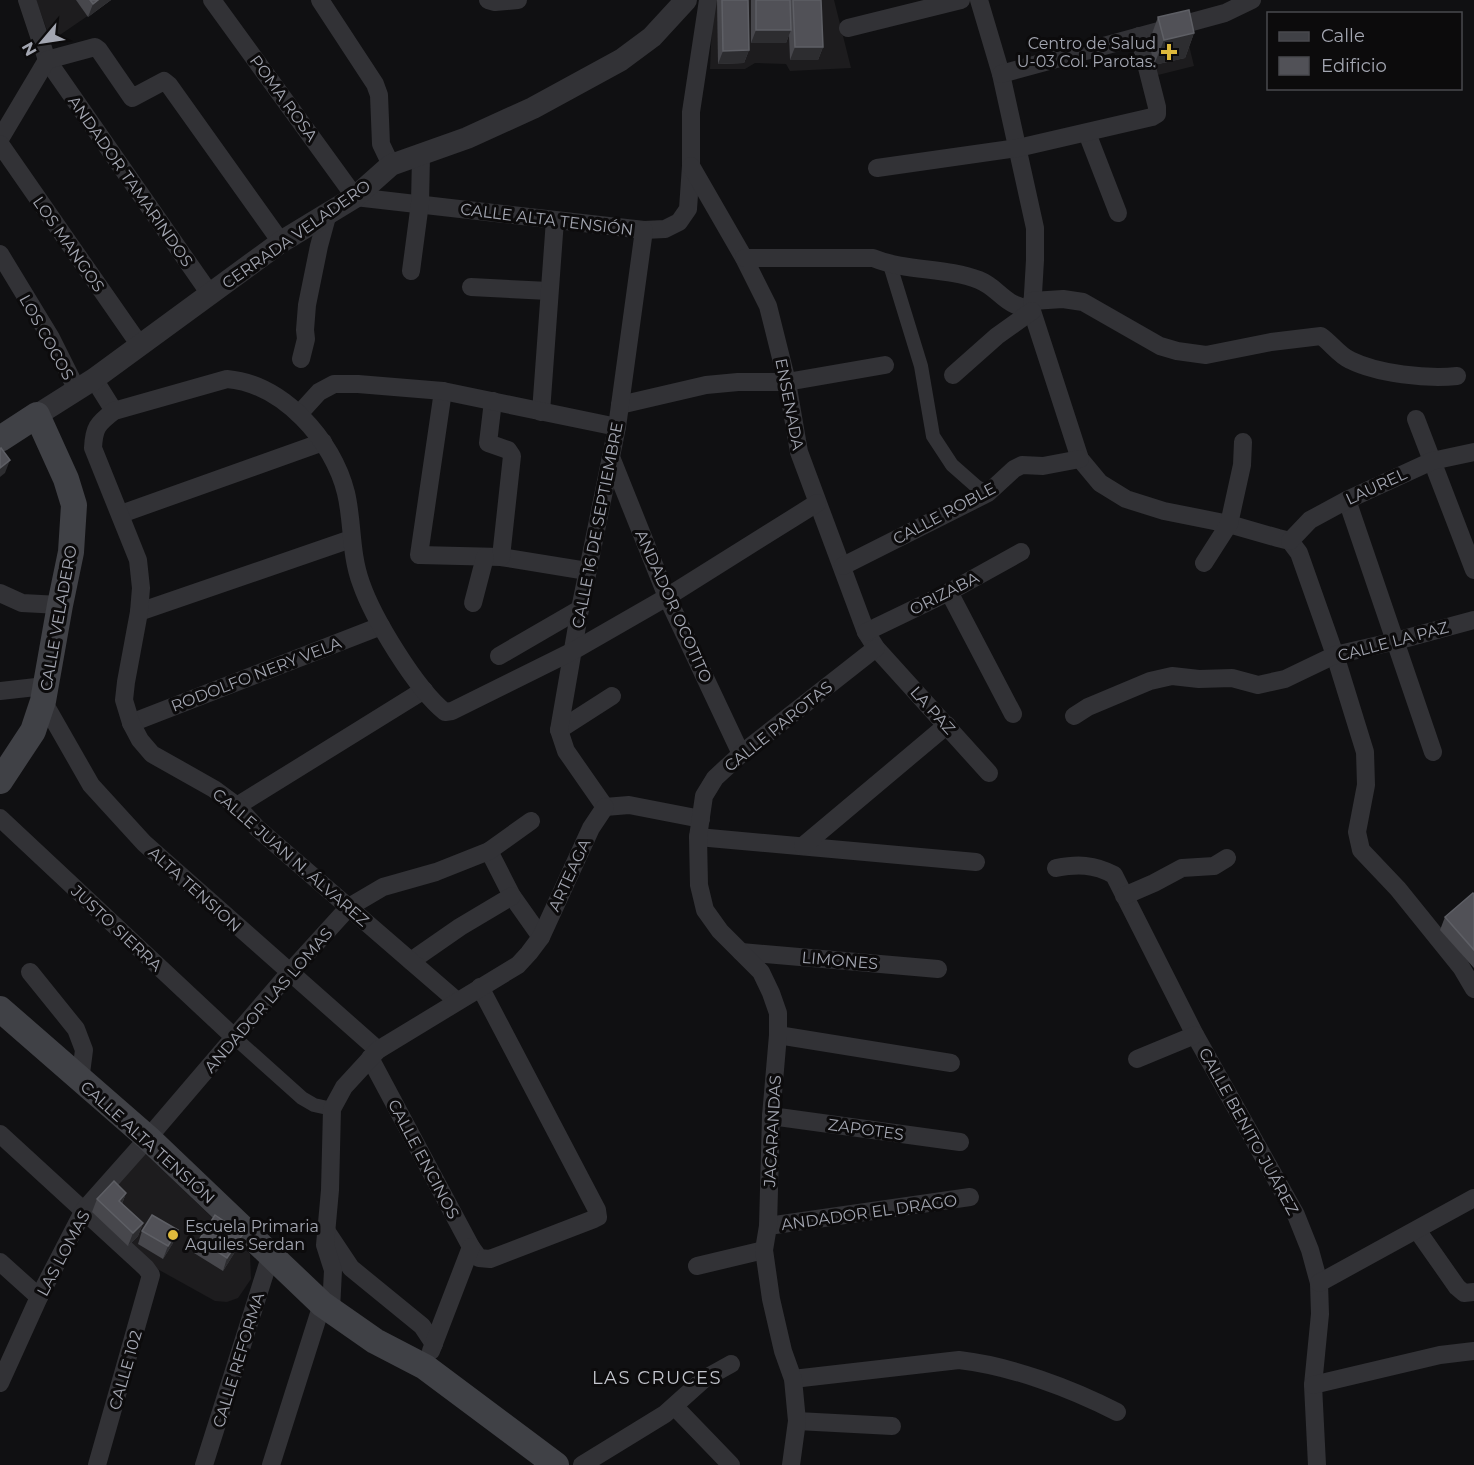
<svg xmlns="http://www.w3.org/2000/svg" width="1474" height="1465" font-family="Montserrat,sans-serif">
<rect width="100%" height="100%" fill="#101012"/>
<g fill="#1d1c1e">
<polygon points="36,0 111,0 51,41"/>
<polygon points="713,0 834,0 851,68 790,71 786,64 755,63 745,69 710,69"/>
<polygon points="1185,29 1194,66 1154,76 1144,39"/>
<polygon points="145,1153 250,1254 251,1279 238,1298 227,1302 215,1301 152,1266 128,1246 109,1194"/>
</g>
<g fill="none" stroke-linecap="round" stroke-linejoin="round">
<g stroke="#323236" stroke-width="14">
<polyline points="890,265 921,366 933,436 952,465 977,487 988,493"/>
<polyline points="235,1038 302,1098 314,1105 332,1109"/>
</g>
<g stroke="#323236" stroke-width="18">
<polyline points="27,0 47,60 210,294"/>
<polyline points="212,0 355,197 644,230 665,229 679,222 688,209 691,166 691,112 708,0"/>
<polyline points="320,0 375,84 379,95 381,144 391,165"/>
<polyline points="488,0 495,2 518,0"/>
<polyline points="979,0 1001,74 1035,228 1035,260 1032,311 1080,459 1100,483 1126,499 1164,511 1229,524 1278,538 1290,541 1299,553 1335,655 1365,752 1366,785 1357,832 1361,850 1398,889 1461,967 1474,989"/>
<polyline points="848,28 961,0"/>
<polyline points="1001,74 1225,13 1252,0"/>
<polyline points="1087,133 1118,213"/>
<polyline points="0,139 47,60 95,47 99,50 132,98 164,81 169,85 281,242"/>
<polyline points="0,144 139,344"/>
<polyline points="691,166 744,258 768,306 787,382 799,452 866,632 876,648 989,773"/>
<polyline points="877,168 1018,148 1152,117 1157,114 1157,107 1139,36"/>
<polyline points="0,254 51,338 77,390"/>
<path d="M744 258H873C907 272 945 267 979 280 992 285 999 295 1010 302 1016 306 1024 308 1032 311"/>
<polyline points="411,271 420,203 421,156"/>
<polyline points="471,287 549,291"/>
<path d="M1032 301 1063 299 1083 302 1160 346 1177 351 1206 355 1271 342 1321 336C1331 343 1339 355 1350 360 1378 374 1427 379 1457 376"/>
<polyline points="301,359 306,339 305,330 307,305 319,246 328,213"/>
<polyline points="953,375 997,336 1032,311"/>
<polyline points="94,379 114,411"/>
<polyline points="443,391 419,555 501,557 587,571"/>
<polyline points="493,401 488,443 508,450 512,456 501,557"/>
<polyline points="620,405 706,385 738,382 787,382 885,365"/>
<polyline points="541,412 555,220"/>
<polyline points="299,414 319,392 334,384 358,384 443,391 617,427"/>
<polyline points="1416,419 1474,570"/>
<polyline points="611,457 667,597 741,754"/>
<polyline points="1347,500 1433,752"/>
<polyline points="121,514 323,442"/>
<polyline points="1290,541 1310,520 1347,500 1432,461 1474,452"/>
<polyline points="1204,563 1229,524 1242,465 1243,442"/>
<polyline points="843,566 988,493 1014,469 1022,465 1043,466 1080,459"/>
<polyline points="949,592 1013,714"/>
<polyline points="0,593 22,603 60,605"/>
<polyline points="473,603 485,557"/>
<polyline points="139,612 351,539"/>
<polyline points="866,632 949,592 1021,552"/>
<polyline points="499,656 580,609"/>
<polyline points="0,691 45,686"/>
<polyline points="43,701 91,785 144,843 378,1050"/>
<polyline points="1074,716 1088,707 1150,681 1172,676 1199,679 1232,678 1258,685 1285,679 1335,655 1396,641 1474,620"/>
<polyline points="131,723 381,626"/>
<polyline points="559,730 612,696"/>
<polyline points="237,806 424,690"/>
<polyline points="605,807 566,751 559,730 580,609 617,427 644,230"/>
<polyline points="605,807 629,805 701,819"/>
<polyline points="0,818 235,1038"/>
<polyline points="698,837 976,862"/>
<polyline points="803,846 947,725"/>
<polyline points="489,851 512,896 541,937"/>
<path d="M1056 868C1077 864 1094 864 1114 875L1195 1035 1296 1215 1310 1250 1319 1283 1320 1314 1313 1385 1317 1465"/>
<polyline points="1124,896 1154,883 1182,868 1214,866 1227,858"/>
<polyline points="741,952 938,969"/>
<polyline points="411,961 460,927 512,896"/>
<polyline points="30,972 76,1029 84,1050 80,1081"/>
<path d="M457 1001 257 828 237 806 214 789 152 754 140 740 131 723 124 700 126 682 139 612 141 588 138 560 93 448C94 428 97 424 114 411L227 379C283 384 333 440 346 493 353 522 350 553 361 583 373 618 416 689 445 712L452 711 573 651 667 597 817 503"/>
<polyline points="778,1035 951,1063"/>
<polyline points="370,1058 471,1247 479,1258 490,1259 594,1219 598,1217 597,1210 480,987"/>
<polyline points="1137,1059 1195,1035"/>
<polyline points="771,1116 960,1142"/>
<polyline points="0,1134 146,1268 151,1275 97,1465"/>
<polyline points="768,1226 970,1197"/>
<polyline points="1417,1230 1457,1287 1464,1293 1474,1292"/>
<polyline points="327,1232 351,1268 422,1326 434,1344"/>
<polyline points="0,1262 39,1297"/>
<polyline points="697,1266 764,1250"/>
<polyline points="1319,1283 1474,1198"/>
<polyline points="331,1310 333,1270 325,1245 330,1190 332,1109 344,1087 378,1050 518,965 529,953 541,937 591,828 605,807"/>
<polyline points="431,1351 471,1247"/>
<path d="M793 1379 959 1360C1011 1366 1070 1388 1117 1412"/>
<polyline points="0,1383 39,1297 84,1210 148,1138 289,973 349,907 383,887 436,872 489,851 531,821"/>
<polyline points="1313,1385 1440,1355 1474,1351"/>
<polyline points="675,1407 731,1465"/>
<polyline points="797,1421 892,1426"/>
<polyline points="204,1465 271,1254"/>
<polyline points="271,1465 322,1304"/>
<polyline points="582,1465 665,1414 704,1379 731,1364"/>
<polyline points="791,1465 797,1421 793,1379 783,1351 771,1299 764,1250 768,1226 771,1116 778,1035 778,1013 771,993 761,972 720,931 705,910 699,885 698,837 704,796 715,778 741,754 876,648"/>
</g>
<polyline stroke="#323236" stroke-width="22" points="37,415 94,379 281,242 355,197 391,165 467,138 533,108 621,60 652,37 686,0"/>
<g stroke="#404146" stroke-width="26">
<polyline points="0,439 37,415 66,479 74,505 71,552 60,605 43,701 33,731 0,781"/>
<polyline points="0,1009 148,1138 322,1304 375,1341 425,1367 556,1465"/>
</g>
</g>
<g fill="#47474c">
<polygon points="76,0 111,0 88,17"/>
<polygon points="717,0 748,0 749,50 744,63 718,64"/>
<polygon points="751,0 821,0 823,47 818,60 790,60 789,35 786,43 751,43"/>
<polygon points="1158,17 1194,33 1185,58 1154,65 1149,42"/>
<polygon points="1474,894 1474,968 1440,930 1445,917"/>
<polygon points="126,1193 122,1204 143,1223 138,1236 128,1246 92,1212 97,1199"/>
<polygon points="142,1231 173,1243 163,1259 138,1244"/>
<polygon points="199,1240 238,1247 223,1271 194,1253"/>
</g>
<g fill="#2d2d30">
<polygon points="98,0 111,0 88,17 93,4"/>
<polygon points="756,30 791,30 786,43 751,43"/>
<polygon points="1194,33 1185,58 1154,65 1164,40"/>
<polygon points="795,47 823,47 818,60 790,60"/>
<polygon points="749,50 744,63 718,64 723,51"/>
<polygon points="10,460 5,473 0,477 0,468"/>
<polygon points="126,1193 121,1206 119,1201"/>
<polygon points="143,1223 138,1236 128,1246 133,1233"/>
<polygon points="178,1230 173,1243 163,1259 168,1246"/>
<polygon points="243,1234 238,1247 223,1271 227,1258"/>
</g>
<g fill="#515157" stroke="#5e5f65" stroke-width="1.5">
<polygon points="90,0 98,0 93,4"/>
<polygon points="722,0 748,0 749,50 723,51"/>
<polygon points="756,0 790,0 791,30 756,30"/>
<polygon points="793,0 821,0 823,47 795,47"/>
<polygon points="1189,10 1194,33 1164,40 1158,17"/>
<polygon points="1,448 10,460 0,468 0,449"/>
<polygon points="1473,893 1474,894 1474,950 1445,917"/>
<polygon points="114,1181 126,1193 119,1201 143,1223 133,1233 97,1199"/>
<polygon points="152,1215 178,1230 168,1246 142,1231"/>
<polygon points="215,1215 243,1234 227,1258 199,1240"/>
</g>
<g fill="#deb93c" stroke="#0c0b0c" stroke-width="2">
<path d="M1166 43h6v6h6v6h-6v6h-6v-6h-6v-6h6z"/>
<circle cx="173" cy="1235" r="6"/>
</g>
<g text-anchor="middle" stroke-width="6" stroke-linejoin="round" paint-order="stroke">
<g font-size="16" fill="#a3a6b1" stroke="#0c0b0c" text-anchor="end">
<text x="1156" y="49">Centro de Salud<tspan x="1156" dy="18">U-03 Col. Parotas.</tspan></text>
<text x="185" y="1232" text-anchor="start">Escuela Primaria<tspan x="185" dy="18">Aquiles Serdan</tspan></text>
</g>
<g font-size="16" fill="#a3a6b1" stroke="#0c0b0c">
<text transform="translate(284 98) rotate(54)" y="6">POMA ROSA</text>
<text transform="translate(131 181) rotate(55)" y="6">ANDADOR TAMARINDOS</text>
<text transform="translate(547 219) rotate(7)" y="6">CALLE ALTA TENSIÓN</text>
<text transform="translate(296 234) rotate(-35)" y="6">CERRADA VELADERO</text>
<text transform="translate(69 244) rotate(55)" y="6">LOS MANGOS</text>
<text transform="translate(47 337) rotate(61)" y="6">LOS COCOS</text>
<text transform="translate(790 404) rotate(79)" y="6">ENSENADA</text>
<text transform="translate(1376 486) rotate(-25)" y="6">LAUREL</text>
<text transform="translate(944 513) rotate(-28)" y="6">CALLE ROBLE</text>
<text transform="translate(597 525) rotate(-79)" y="6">CALLE 16 DE SEPTIEMBRE</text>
<text transform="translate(944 593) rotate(-27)" y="6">ORIZABA</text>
<text transform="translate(674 606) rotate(66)" y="6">ANDADOR OCOTITO</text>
<text transform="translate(58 618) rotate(-80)" y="6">CALLE VELADERO</text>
<text transform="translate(1393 641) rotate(-15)" y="6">CALLE LA PAZ</text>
<text transform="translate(256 674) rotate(-21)" y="6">RODOLFO NERY VELA</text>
<text transform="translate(933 710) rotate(48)" y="6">LA PAZ</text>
<text transform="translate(778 726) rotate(-39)" y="6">CALLE PAROTAS</text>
<text transform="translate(291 857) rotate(41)" y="6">CALLE JUAN N. ÁLVAREZ</text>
<text transform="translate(569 875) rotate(-65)" y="6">ARTEAGA</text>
<text transform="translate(195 889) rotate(42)" y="6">ALTA TENSION</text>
<text transform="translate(117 928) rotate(43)" y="6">JUSTO SIERRA</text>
<text transform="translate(840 960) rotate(5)" y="6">LIMONES</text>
<text transform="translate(268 1000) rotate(-49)" y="6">ANDADOR LAS LOMAS</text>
<text transform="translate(866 1129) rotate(8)" y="6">ZAPOTES</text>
<text transform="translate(772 1131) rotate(-87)" y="6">JACARANDAS</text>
<text transform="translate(1249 1131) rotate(61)" y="6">CALLE BENITO JUÁREZ</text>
<text transform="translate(148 1142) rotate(42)" y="6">CALLE ALTA TENSIÓN</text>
<text transform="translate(424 1159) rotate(62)" y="6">CALLE ENCINOS</text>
<text transform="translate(869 1212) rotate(-8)" y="6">ANDADOR EL DRAGO</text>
<text transform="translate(63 1253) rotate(-62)" y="6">LAS LOMAS</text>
<text transform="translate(238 1360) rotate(-73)" y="6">CALLE REFORMA</text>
<text transform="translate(125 1370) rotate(-74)" y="6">CALLE 102</text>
</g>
<g font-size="18" letter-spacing="1.5" fill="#c3c5cd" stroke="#0c0b0c">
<text x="657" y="1384">LAS CRUCES</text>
</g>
</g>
<rect x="1267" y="12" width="195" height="78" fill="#0c0b0c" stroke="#48494e" stroke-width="1.5"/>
<rect x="1279" y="32" width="30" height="9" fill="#404146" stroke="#48494e" stroke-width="1.5"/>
<text x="1321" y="42" font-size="18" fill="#a3a6b1">Calle</text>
<rect x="1279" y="57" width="30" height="18" fill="#515157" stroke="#48494e" stroke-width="1.5"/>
<text x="1321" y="72" font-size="18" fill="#a3a6b1">Edificio</text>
<g transform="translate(42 42) rotate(241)" stroke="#0c0b0c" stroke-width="4.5" paint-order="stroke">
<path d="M0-4.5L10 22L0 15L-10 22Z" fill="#a3a6b1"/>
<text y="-9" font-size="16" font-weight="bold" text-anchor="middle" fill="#a3a6b1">N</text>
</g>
</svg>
